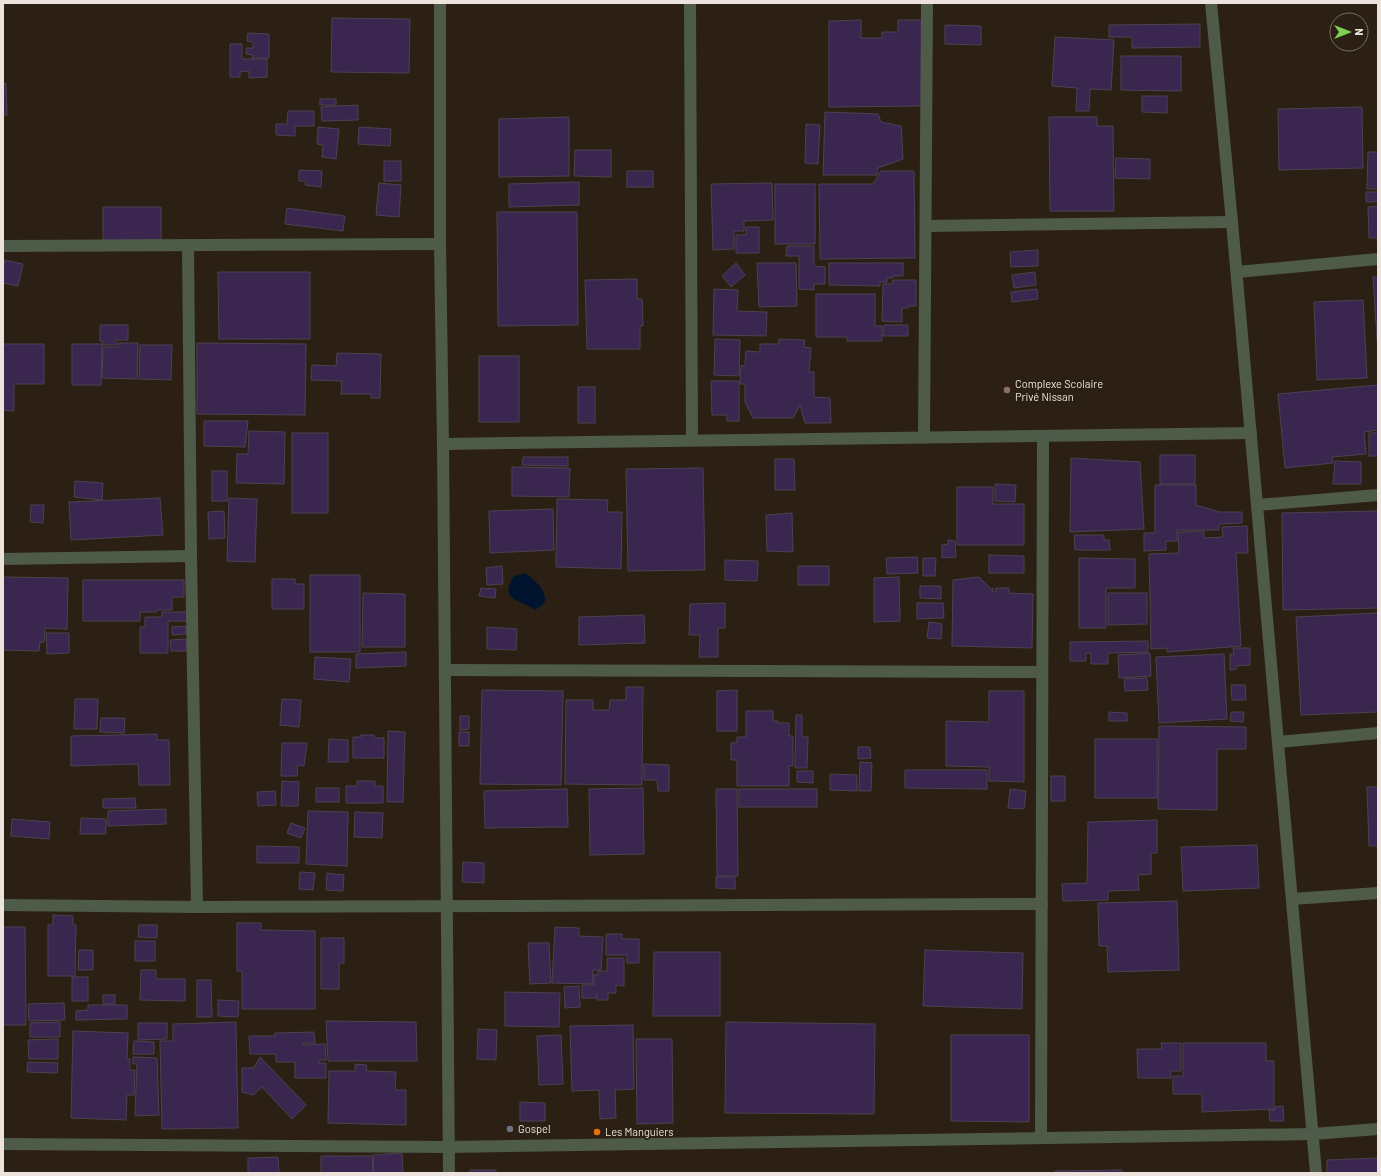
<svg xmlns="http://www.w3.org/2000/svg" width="1381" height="1176" font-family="Barlow,sans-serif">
<rect width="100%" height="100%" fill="#2c2014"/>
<path fill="#00152d" d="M524 573C532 576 547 591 545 601 544 605 538 608 535 610 521 600 498 601 514 576Z"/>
<g fill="#3b264f" stroke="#4a4352">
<polygon points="332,18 410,19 409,73 331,72"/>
<polygon points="861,20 861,38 882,38 882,32 898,32 898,20 922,20 922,106 829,107 829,21"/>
<polygon points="1200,24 1200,47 1132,48 1132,37 1109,37 1109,25"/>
<polygon points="945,25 981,26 981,45 945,44"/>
<polygon points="248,33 269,34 269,58 252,58 253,55 246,54 246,48 253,48 253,42 247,41"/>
<polygon points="1055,37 1114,40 1111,90 1090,89 1089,111 1076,111 1077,88 1052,86"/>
<polygon points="230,44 242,44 242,59 267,59 267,77 249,78 249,71 240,72 240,77 230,77"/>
<polygon points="1121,56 1181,56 1181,91 1121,90"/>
<polygon points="6,83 7,115 3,115 3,84"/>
<polygon points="1142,96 1167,96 1167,113 1142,112"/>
<rect x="320" y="99" width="16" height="6"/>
<polygon points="358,105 358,120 322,121 321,107"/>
<polygon points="1362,107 1363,168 1279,170 1278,109"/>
<polygon points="288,111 314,111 314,126 295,126 295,136 276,135 276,124 287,124"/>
<polygon points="825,112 878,114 881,122 901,126 903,159 878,168 877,175 823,175"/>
<polygon points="569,117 569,176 499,177 499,119"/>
<polygon points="1049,117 1097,117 1097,126 1113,126 1114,211 1050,211"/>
<polygon points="806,124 820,125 818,164 805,163"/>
<polygon points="318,127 339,129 336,159 322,157 323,145 317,144"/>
<polygon points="359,127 391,129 390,146 358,144"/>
<polygon points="575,150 611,150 611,177 574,176"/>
<polygon points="1368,152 1378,152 1378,189 1367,189"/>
<polygon points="1116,158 1150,159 1150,179 1115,178"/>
<rect x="384" y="161" width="17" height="20"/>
<polygon points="299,170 322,171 321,187 305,185 306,181 299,181"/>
<rect x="627" y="171" width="26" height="16"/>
<polygon points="881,171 914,171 915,258 820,259 819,184 873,184"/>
<polygon points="579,182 579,205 509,207 509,184"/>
<polygon points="379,183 401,185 399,217 376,215"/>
<polygon points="772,183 773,220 744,221 744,231 734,231 734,249 713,250 711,184"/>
<rect x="775" y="184" width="40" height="60"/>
<rect x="1366" y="192" width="12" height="10"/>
<polygon points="1378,206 1378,238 1369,238 1368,207"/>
<rect x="103" y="207" width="58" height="33"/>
<polygon points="287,208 345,216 343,231 285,224"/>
<polygon points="497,212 577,212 578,325 498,326"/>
<polygon points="746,227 759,227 759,253 736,253 736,235 746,235"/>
<polygon points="787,246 814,246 814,266 825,267 825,284 814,284 814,290 799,289 799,256 786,256"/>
<polygon points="1038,250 1038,266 1011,267 1010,252"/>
<polygon points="5,260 23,264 18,286 3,283 3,270"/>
<polygon points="736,263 745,275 731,287 722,276"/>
<polygon points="757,263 796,263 797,306 759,307"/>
<polygon points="829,263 903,263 903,276 893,276 893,278 887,278 887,282 880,282 880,286 829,285"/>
<polygon points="218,272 310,272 310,339 219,339"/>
<polygon points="1035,272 1036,285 1014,288 1012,275"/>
<polygon points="1373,277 1378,277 1378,353"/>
<polygon points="637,279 637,299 642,299 643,326 640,326 640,349 587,349 585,280"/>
<polygon points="893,280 916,280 916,306 908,306 908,308 902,308 902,322 882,321 883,284 892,284"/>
<polygon points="714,289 738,290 737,311 767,312 766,336 713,335"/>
<polygon points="1037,289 1038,299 1012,302 1011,292"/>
<polygon points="816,294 875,294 875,326 882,326 882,341 847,341 847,337 816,337"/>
<polygon points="1363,300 1367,378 1317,380 1314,302"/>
<polygon points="100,325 128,325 128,340 116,340 116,345 103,345 103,342 100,341"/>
<polygon points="884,325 908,325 908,336 883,336"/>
<polygon points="715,339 740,340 739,376 714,375"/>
<polygon points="779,339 805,340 804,347 811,348 809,372 814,372 814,397 830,398 831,423 805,423 800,405 793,418 753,418 745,402 745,384 740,384 741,366 745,365 746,351 760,352 760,344 779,344"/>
<polygon points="118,343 138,343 137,379 102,378 103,347 118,347"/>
<polygon points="197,343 306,344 305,415 197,414"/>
<polygon points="3,344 44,344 44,384 14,384 14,411 3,410"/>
<polygon points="72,344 102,344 101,385 72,385"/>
<polygon points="140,345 172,345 171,380 139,379"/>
<polygon points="337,353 381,354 380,398 371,398 371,394 341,394 342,381 311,380 312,365 336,366"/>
<rect x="479" y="356" width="40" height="66"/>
<polygon points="711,381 739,381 739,421 727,421 727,415 712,415"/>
<polygon points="1378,385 1378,430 1364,432 1366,454 1332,457 1333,463 1285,468 1278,394"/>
<rect x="578" y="387" width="17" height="36"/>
<polygon points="204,421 248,421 245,447 204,446"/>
<polygon points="249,431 285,432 284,484 236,483 237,454 248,454"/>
<rect x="292" y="433" width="36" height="80"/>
<rect x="1369" y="433" width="9" height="23"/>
<rect x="1160" y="455" width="35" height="29"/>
<polygon points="523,457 568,457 568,466 522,465"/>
<polygon points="1071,458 1140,462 1144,529 1070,532"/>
<polygon points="775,459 794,459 795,490 775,490"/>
<polygon points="1335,461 1361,462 1361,484 1333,484"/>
<polygon points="512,467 570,468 569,497 512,496"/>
<polygon points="703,468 705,570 628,571 626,469"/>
<rect x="212" y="471" width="15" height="30"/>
<polygon points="75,481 103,483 102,500 74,497"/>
<polygon points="995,484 1016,485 1015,502 995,501"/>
<polygon points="1155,485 1196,485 1196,505 1219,512 1242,512 1242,523 1219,524 1219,530 1177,530 1177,541 1166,541 1166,550 1144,551 1144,533 1155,533"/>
<polygon points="957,487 993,487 993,504 1024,504 1024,545 957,545"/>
<polygon points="160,498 163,535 71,540 69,502"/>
<polygon points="229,498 257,499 255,562 227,561"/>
<polygon points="557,499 608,500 607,512 622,512 621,569 556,567"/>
<polygon points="31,505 44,505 43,523 30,522"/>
<polygon points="553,509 554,550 490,553 489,511"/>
<polygon points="224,511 225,538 209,539 208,512"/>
<polygon points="1378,511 1378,608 1283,610 1282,513"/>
<polygon points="792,513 793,552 767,551 766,515"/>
<polygon points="1247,526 1248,553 1236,553 1241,646 1167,652 1167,648 1151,649 1149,554 1179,553 1178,532 1204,531 1204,538 1223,537 1222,527"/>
<polygon points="1074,535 1104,535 1104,540 1109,540 1110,550 1075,550"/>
<polygon points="948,540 955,541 956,557 942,558 942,544 948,545"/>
<polygon points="989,555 1024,556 1024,573 989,573"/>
<polygon points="917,557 918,573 887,574 886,558"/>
<polygon points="923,558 936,558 935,576 923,576"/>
<polygon points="1079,558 1135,559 1135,588 1106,588 1106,628 1079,628"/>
<polygon points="725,560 758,561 757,581 725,580"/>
<polygon points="502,566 503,584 487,585 486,568"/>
<rect x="798" y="566" width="31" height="19"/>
<rect x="310" y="575" width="50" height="77"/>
<polygon points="3,577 68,578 67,629 45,628 44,642 40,642 39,651 3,650"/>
<polygon points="899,577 900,621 874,622 874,578"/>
<polygon points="979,577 991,589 993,588 993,592 996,592 996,588 1009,588 1009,593 1033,594 1032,648 952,646 953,580"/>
<polygon points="272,579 295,579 295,584 304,584 304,609 272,609"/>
<polygon points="83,580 184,580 184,597 172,597 172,610 157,610 157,612 140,612 140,621 83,621"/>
<polygon points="920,586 941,586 941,599 920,598"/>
<polygon points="481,588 496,589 495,598 479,596"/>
<polygon points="363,593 405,594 405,647 362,647"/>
<polygon points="1108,593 1147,593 1147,624 1108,625"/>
<polygon points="725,603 725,628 718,628 718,657 699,657 700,635 689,635 690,604"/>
<polygon points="917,603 943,603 944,618 917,619"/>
<polygon points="162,612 187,612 187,621 168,621 168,653 140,653 140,627 145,627 145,617 162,617"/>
<polygon points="1378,613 1378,712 1301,715 1296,617"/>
<polygon points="644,615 645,643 579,645 579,617"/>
<polygon points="929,622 942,624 941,639 927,638"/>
<polygon points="186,626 186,634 172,635 172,627"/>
<polygon points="487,627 517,629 516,650 487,649"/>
<polygon points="46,633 69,633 69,653 47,654"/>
<polygon points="186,639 187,651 171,651 170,640"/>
<polygon points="1148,641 1148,652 1108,653 1108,664 1091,664 1091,653 1086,653 1086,661 1070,661 1070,642"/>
<polygon points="1233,648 1250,648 1250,665 1236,666 1236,669 1230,670 1230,654 1234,654"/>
<polygon points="406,652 406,666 356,668 356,654"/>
<polygon points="1150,653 1151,676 1119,678 1118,655"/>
<polygon points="1224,654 1227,719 1159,723 1156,657"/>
<polygon points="315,657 351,659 349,682 314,679"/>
<polygon points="1147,678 1148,690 1125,691 1124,679"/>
<polygon points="1231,685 1245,685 1246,700 1232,700"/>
<polygon points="626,687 643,687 642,785 565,784 566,700 593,700 593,710 609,710 610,700 626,700"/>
<polygon points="482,690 563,691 561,785 480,784"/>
<polygon points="737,690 737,731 717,731 717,691"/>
<polygon points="989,691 1024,691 1024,782 989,781 989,767 946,766 946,721 989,722"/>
<polygon points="75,699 98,699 97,729 74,729"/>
<polygon points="282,699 301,700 299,727 280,725"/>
<polygon points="746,711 773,711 773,721 778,721 778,723 789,723 789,736 793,736 793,766 789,766 789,786 737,786 737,760 731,760 731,743 737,743 737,737 746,737"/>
<polygon points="1109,712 1127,713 1127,721 1109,721"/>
<polygon points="1231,712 1244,712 1243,722 1230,721"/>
<polygon points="796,715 802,715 802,737 808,737 807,768 795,768"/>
<polygon points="460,716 469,716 469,729 460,730"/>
<polygon points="101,718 125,718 124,733 100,732"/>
<polygon points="1159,726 1246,727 1246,749 1217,749 1217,810 1158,809"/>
<polygon points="388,731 405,732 403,802 387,802"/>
<rect x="459" y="732" width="10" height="14"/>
<polygon points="157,734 157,740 169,740 170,785 139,785 138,764 71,766 71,736"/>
<polygon points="361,735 374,735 374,738 384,738 384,758 353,758 353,737 361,737"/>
<polygon points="329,739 348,740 348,762 328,762"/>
<rect x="1095" y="739" width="62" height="59"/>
<polygon points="282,743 307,743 304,766 298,765 297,776 281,776"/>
<polygon points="858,747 870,747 871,758 858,759"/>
<polygon points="860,762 872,763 871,791 859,791"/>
<polygon points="644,764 669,765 669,791 658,791 657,780 644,780"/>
<polygon points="905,770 987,770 987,789 905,788"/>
<polygon points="797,771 813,771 813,783 797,782"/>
<polygon points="830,774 857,775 857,791 830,790"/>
<rect x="1051" y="776" width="14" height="25"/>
<polygon points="282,781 299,782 298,806 281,806"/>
<polygon points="357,781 375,781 375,786 383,786 383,803 346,803 346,786 357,786"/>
<polygon points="1367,787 1378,787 1378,846 1369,846"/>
<rect x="316" y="788" width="23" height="14"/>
<polygon points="643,788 644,854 590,855 589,789"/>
<polygon points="567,789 568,827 485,828 484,791"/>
<polygon points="716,789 737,789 738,876 717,876"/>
<rect x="739" y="789" width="78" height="18"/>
<polygon points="1010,789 1026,791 1024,809 1008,808"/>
<polygon points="275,791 276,805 258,806 257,792"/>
<polygon points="135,798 136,808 103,808 103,799"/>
<polygon points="166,809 166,824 108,826 108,811"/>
<polygon points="308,811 348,812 347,866 306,864"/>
<polygon points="355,812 383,813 382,838 354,837"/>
<polygon points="81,818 106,819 106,834 80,834"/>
<polygon points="12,819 50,822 49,839 11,836"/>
<polygon points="1157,820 1157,853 1151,853 1151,874 1138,875 1139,890 1108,891 1108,900 1063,901 1062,884 1087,883 1088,822"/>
<polygon points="291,823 305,828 301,838 287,833"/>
<polygon points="1257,845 1259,888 1183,891 1181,847"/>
<polygon points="257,846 299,847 299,863 257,863"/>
<polygon points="463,862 484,863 484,883 462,882"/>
<polygon points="300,872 315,873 313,890 299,889"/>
<polygon points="327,873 344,875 343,891 326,890"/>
<polygon points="716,877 735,877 735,889 716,888"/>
<polygon points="1177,901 1179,970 1108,972 1107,946 1099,946 1098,903"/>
<polygon points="53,915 73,916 73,925 76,925 75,976 48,976 48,925 53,925"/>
<polygon points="237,923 261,923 261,930 315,931 315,1009 242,1009 242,971 237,971"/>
<polygon points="139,925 157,925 157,938 138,937"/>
<polygon points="3,927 25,927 26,1025 3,1025"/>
<polygon points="555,927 579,928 579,936 603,937 601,970 593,970 593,984 552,983"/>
<polygon points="606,934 622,934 622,939 639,939 639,963 627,963 627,955 606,955"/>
<polygon points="321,938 344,938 344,963 339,963 339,989 321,989"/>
<rect x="135" y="941" width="20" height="20"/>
<polygon points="528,943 549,943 551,983 530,984"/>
<polygon points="79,950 93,950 93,970 78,970"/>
<polygon points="925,950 1023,953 1022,1009 923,1006"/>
<polygon points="654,952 720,952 720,1016 653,1016"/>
<polygon points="607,958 624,958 624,986 616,985 616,993 608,993 608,1000 597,1000 597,994 596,994 596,998 582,998 582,985 594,985 594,975 598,975 598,971 607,971"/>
<polygon points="141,970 156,970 156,979 185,979 185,1001 140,1000"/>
<rect x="72" y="977" width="16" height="24"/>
<polygon points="197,980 211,980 212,1017 197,1017"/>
<polygon points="579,986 580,1007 565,1008 564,987"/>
<polygon points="505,992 560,993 559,1027 505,1026"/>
<rect x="103" y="995" width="12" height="9"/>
<polygon points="218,1000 239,1001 238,1017 218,1016"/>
<polygon points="64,1003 65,1020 29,1021 28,1004"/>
<polygon points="88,1005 127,1005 127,1019 76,1020 76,1011 88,1010"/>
<polygon points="326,1021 416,1022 417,1061 328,1061"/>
<polygon points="60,1022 60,1037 30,1037 30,1023"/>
<polygon points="236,1022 238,1128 162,1129 160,1041 173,1041 173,1024"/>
<polygon points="726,1022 875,1024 874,1114 725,1113"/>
<polygon points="138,1023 167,1023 167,1039 138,1040"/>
<polygon points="633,1025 634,1089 615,1090 616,1118 600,1119 599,1090 572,1091 570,1026"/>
<polygon points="478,1029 497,1030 496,1060 477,1059"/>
<polygon points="73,1031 128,1033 127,1059 130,1059 130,1070 135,1070 134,1095 127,1095 126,1120 71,1118"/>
<polygon points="314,1032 315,1043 303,1043 303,1045 325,1044 326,1060 319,1060 319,1063 326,1063 326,1078 295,1078 295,1062 276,1062 276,1054 250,1054 249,1036 275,1036 275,1033"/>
<polygon points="561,1035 563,1084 539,1085 537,1036"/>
<polygon points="951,1035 1029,1035 1029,1122 951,1121"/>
<polygon points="58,1039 58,1059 29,1059 28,1040"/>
<polygon points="636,1039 672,1039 673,1123 637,1124"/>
<polygon points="134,1041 154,1042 154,1054 133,1054"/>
<polygon points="1161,1043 1181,1043 1181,1071 1171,1071 1171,1078 1138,1078 1137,1049 1162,1049"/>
<polygon points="1183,1043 1266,1043 1266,1061 1274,1061 1274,1109 1202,1112 1202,1094 1173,1094 1173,1076 1183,1076"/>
<polygon points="133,1057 157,1058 159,1115 135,1116 137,1064 133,1064"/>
<polygon points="260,1057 306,1105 292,1119 262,1087 253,1095 242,1092 242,1068 254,1068"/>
<polygon points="28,1062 58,1063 57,1073 27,1072"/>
<polygon points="355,1064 367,1065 366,1071 396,1072 395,1090 406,1090 406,1125 328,1123 329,1071 355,1071"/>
<polygon points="520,1102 545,1103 545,1121 520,1121"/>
<polygon points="1283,1106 1284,1121 1270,1121 1269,1110 1275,1110 1275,1107"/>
<polygon points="402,1153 403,1173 374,1173 373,1155"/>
<polygon points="321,1156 372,1156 373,1173 321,1173"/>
<polygon points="278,1157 279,1173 248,1173 248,1158"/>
<polygon points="1378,1158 1378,1173 1327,1173 1327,1160"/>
<rect x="470" y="1170" width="26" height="3"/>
<polygon points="1122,1170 1122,1173 1055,1173 1055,1171"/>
</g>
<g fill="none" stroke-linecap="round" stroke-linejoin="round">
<g stroke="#4e5b49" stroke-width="12">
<polyline points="440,3 440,244 443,444 449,1173"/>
<polyline points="690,3 692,440"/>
<polyline points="1211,3 1232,222 1316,1173"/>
<polyline points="926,226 1232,222"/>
<polyline points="188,245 191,556 197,907"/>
<polyline points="3,246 440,244"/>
<polyline points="1237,272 1378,259"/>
<polyline points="924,437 927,3"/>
<polyline points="443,444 1251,433"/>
<polyline points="1257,505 1378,495"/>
<polyline points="3,559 191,556"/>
<polyline points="445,670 1042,672"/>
<polyline points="1278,742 1378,733"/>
<polyline points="1292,899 1378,893"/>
<polyline points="3,905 197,907 1042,904"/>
<polyline points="1041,1138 1043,436"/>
<polyline points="3,1144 449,1147 1313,1134 1378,1129"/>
</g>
</g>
<circle fill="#8d6e63" stroke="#2c2014" stroke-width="1.5" cx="1007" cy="390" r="4"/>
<circle fill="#6b7280" stroke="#2c2014" stroke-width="1.5" cx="510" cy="1129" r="4"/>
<circle fill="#e8710a" stroke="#2c2014" stroke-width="1.5" cx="597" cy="1132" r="4"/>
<g text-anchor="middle" stroke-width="4" stroke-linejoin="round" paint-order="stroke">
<g font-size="11" fill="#ece4dc" stroke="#2c2014" text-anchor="start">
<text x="1015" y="388">Complexe Scolaire<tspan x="1015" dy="13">Privé Nissan</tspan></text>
<text x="518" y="1133">Gospel</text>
<text x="605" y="1136">Les Manguiers</text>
</g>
</g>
<rect width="1381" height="1176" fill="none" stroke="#ece4dc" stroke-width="8"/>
<g transform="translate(1349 32) rotate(90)"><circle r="19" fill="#2c2014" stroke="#796e64"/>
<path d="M0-3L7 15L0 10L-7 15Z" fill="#7ed153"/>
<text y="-6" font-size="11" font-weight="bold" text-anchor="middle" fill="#ece4dc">N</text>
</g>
</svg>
